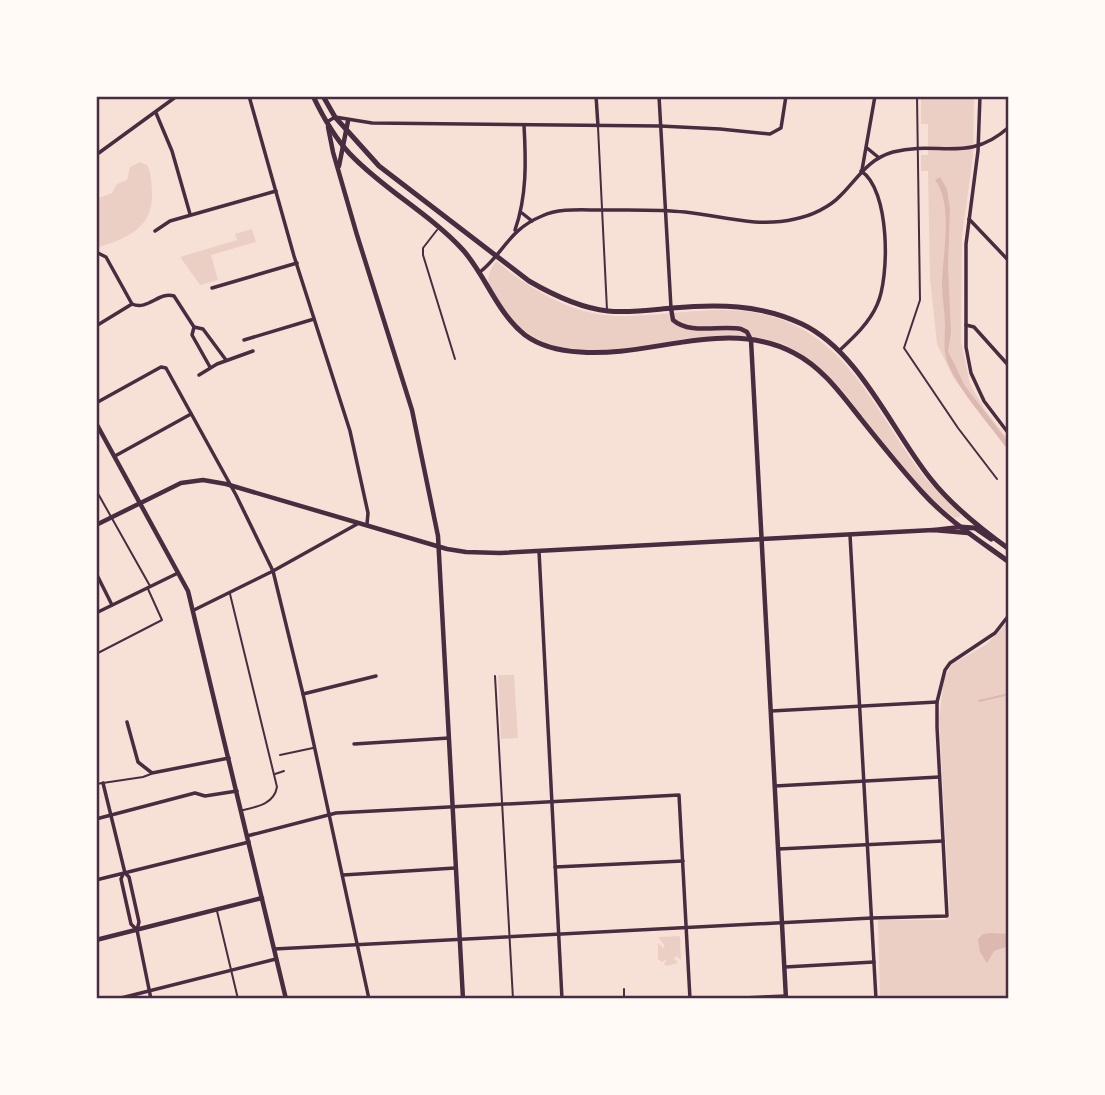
<svg xmlns="http://www.w3.org/2000/svg" width="1105" height="1095" font-family="'Golos Text',sans-serif">
<rect width="100%" height="100%" fill="#f7e1d7"/>
<g fill="#ebcfc5">
<polygon points="921,96 974,96 973,156 962,237 961,341 970,384 985,410 1009,440 1009,452 953,377 937,344 930,278 928,171 921,171 921,155 928,155 928,124 921,124"/>
<path d="M140 162 147 165C152 175 151 181 152 192 154 228 126 239 96 248V199L112 193 117 184 127 180 130 167Z"/>
<polygon points="252,229 256,242 211,255 218,280 200,285 180,257 237,240 235,234"/>
<path d="M496 261C530 289 568 313 614 316 674 318 734 297 792 324 854 352 882 421 922 474 933 489 951 501 961 516L955 518C925 496 901 467 878 437 853 404 828 366 789 347 700 304 565 406 500 303 488 284 483 281 496 261Z"/>
<polygon points="1009,620 1009,999 880,999 878,920 945,920 950,917 939,719 944,679 951,665 987,644"/>
<polygon points="498,675 514,675 518,738 501,739"/>
<polygon points="680,936 681,960 676,956 674,958 678,963 666,966 664,964 667,959 662,962 658,959 658,943 663,948 665,946 658,937"/>
</g>
<g fill="#dcb8b0">
<path d="M940 177 947 189 950 209 948 266 951 332 948 351 965 386 1009 443V451C991 426 957 389 947 361 943 349 945 337 945 324 945 311 942 299 942 286 942 257 954 204 935 180Z"/>
<polygon points="991,933 1009,934 1009,946 994,951 987,963 980,952 978,939 983,934"/>
</g>
<g fill="none" stroke-linecap="round" stroke-linejoin="round">
<polyline stroke="#dcb8b0" stroke-width="2" points="979,701 1009,694"/>
<g stroke="#4a2c40" stroke-width="2">
<polyline points="917,96 920,300 904,348 958,428 997,479"/>
<polyline points="598,127 607,310"/>
<polyline points="437,230 423,248 423,255 455,359"/>
<polyline points="96,490 150,586"/>
<path d="M230 594 277 787C274 804 257 807 243 810"/>
<polyline points="96,654 162,620 148,589"/>
<polyline points="495,676 513,999"/>
<polyline points="280,755 313,748"/>
<polyline points="275,774 284,771"/>
<polyline points="96,784 143,777 151,774"/>
<polyline points="217,911 238,999"/>
<polyline points="624,989 624,999"/>
</g>
<g stroke="#4a2c40" stroke-width="3.5">
<polyline points="249,96 294,256 350,431 368,513 367,524"/>
<polyline points="596,96 598,126"/>
<polyline points="659,96 671,308"/>
<polyline points="980,96 978,151 966,244 966,347 971,373 984,401 1009,434"/>
<polyline points="156,113 172,151 190,214"/>
<polyline points="327,122 335,117 372,123 660,126 720,129 770,134 781,128 786,96"/>
<polyline points="867,148 878,157"/>
<polyline points="96,155 177,96"/>
<polyline points="862,170 875,96"/>
<polyline points="522,213 532,221"/>
<polyline points="969,219 1009,261"/>
<path d="M515 230C527 196 526 161 524 125"/>
<polyline points="155,231 170,221 276,191"/>
<polyline points="96,252 106,257 132,304"/>
<path d="M480 272C504 253 508 230 542 216 559 208 581 210 600 210 628 210 657 209 685 212 722 216 757 228 795 219 811 216 830 207 841 195 858 178 868 159 893 152 939 140 968 164 1009 127"/>
<polyline points="212,288 297,263"/>
<path d="M132 304C148 311 159 291 174 296L194 327 192 335 210 367"/>
<polyline points="966,325 974,327 1009,366"/>
<polyline points="96,326 132,304"/>
<polyline points="194,327 203,329 226,360"/>
<polyline points="244,340 314,319"/>
<path d="M840 350C854 337 869 323 877 305 890 277 890 189 861 171"/>
<polyline points="199,375 217,364 253,351"/>
<polyline points="96,403 161,367 166,368 236,495 273,571 303,694 369,999"/>
<polyline points="115,456 191,414"/>
<polyline points="850,535 876,999"/>
<polyline points="539,551 562,999"/>
<polyline points="96,573 112,605"/>
<polyline points="194,610 273,571 359,523"/>
<polyline points="96,613 178,573"/>
<polyline points="303,694 376,676"/>
<polyline points="771,711 937,702"/>
<polyline points="127,722 138,762 152,773 229,758"/>
<polyline points="354,744 449,738"/>
<polyline points="96,745 96,752"/>
<polyline points="103,783 125,873 129,877 139,922 137,930"/>
<polyline points="775,786 939,777"/>
<polyline points="96,819 195,793 205,796 237,791"/>
<polyline points="247,836 336,813 679,795 690,999"/>
<polyline points="778,849 943,841"/>
<polyline points="555,867 683,861"/>
<polyline points="123,874 121,879 131,924 137,930 151,999"/>
<polyline points="343,875 455,868"/>
<polyline points="96,880 249,842"/>
<polyline points="274,949 872,918 947,916 937,727 937,702 945,670 950,663 995,633 1009,615"/>
<polyline points="785,967 874,962"/>
<polyline points="117,999 276,959"/>
<polyline points="722,999 786,996"/>
</g>
<g stroke="#4a2c40" stroke-width="4.5">
<polyline points="328,127 333,152 357,235 412,410 438,536 463,999"/>
<polyline points="339,166 348,121"/>
<path d="M671 308 673 320C690 335 720 325 741 329L747 332 751 340 786 999"/>
<polyline points="96,940 262,898"/>
</g>
<g stroke="#4a2c40" stroke-width="4.5">
<polyline points="96,423 188,591 286,999"/>
<polyline points="96,525 181,483 203,480 226,484 447,549 466,552 500,553 933,530 968,533"/>
<polyline points="934,530 960,527"/>
</g>
<g stroke="#4a2c40" stroke-width="5">
<path d="M313 96C323 117 334 137 350 154 384 190 429 213 463 250 486 276 497 313 525 335 540 346 561 351 580 352 650 358 727 317 794 353 823 368 841 394 861 419 881 444 901 469 922 492 947 520 979 540 1009 562"/>
<path d="M323 96 335 117 379 166 529 281C553 295 580 308 608 311 630 313 650 310 672 308 717 304 760 304 802 324 859 351 891 429 930 478 951 505 981 529 1009 549"/>
<polyline points="960,527 975,528 991,539"/>
</g>
</g>
<rect width="1105" height="1095" fill="none" stroke="#fffaf5" stroke-width="196"/>
<rect x="98" y="98" width="909" height="899" fill="none" stroke="#4a2c40" stroke-width="2.5"/>
</svg>
